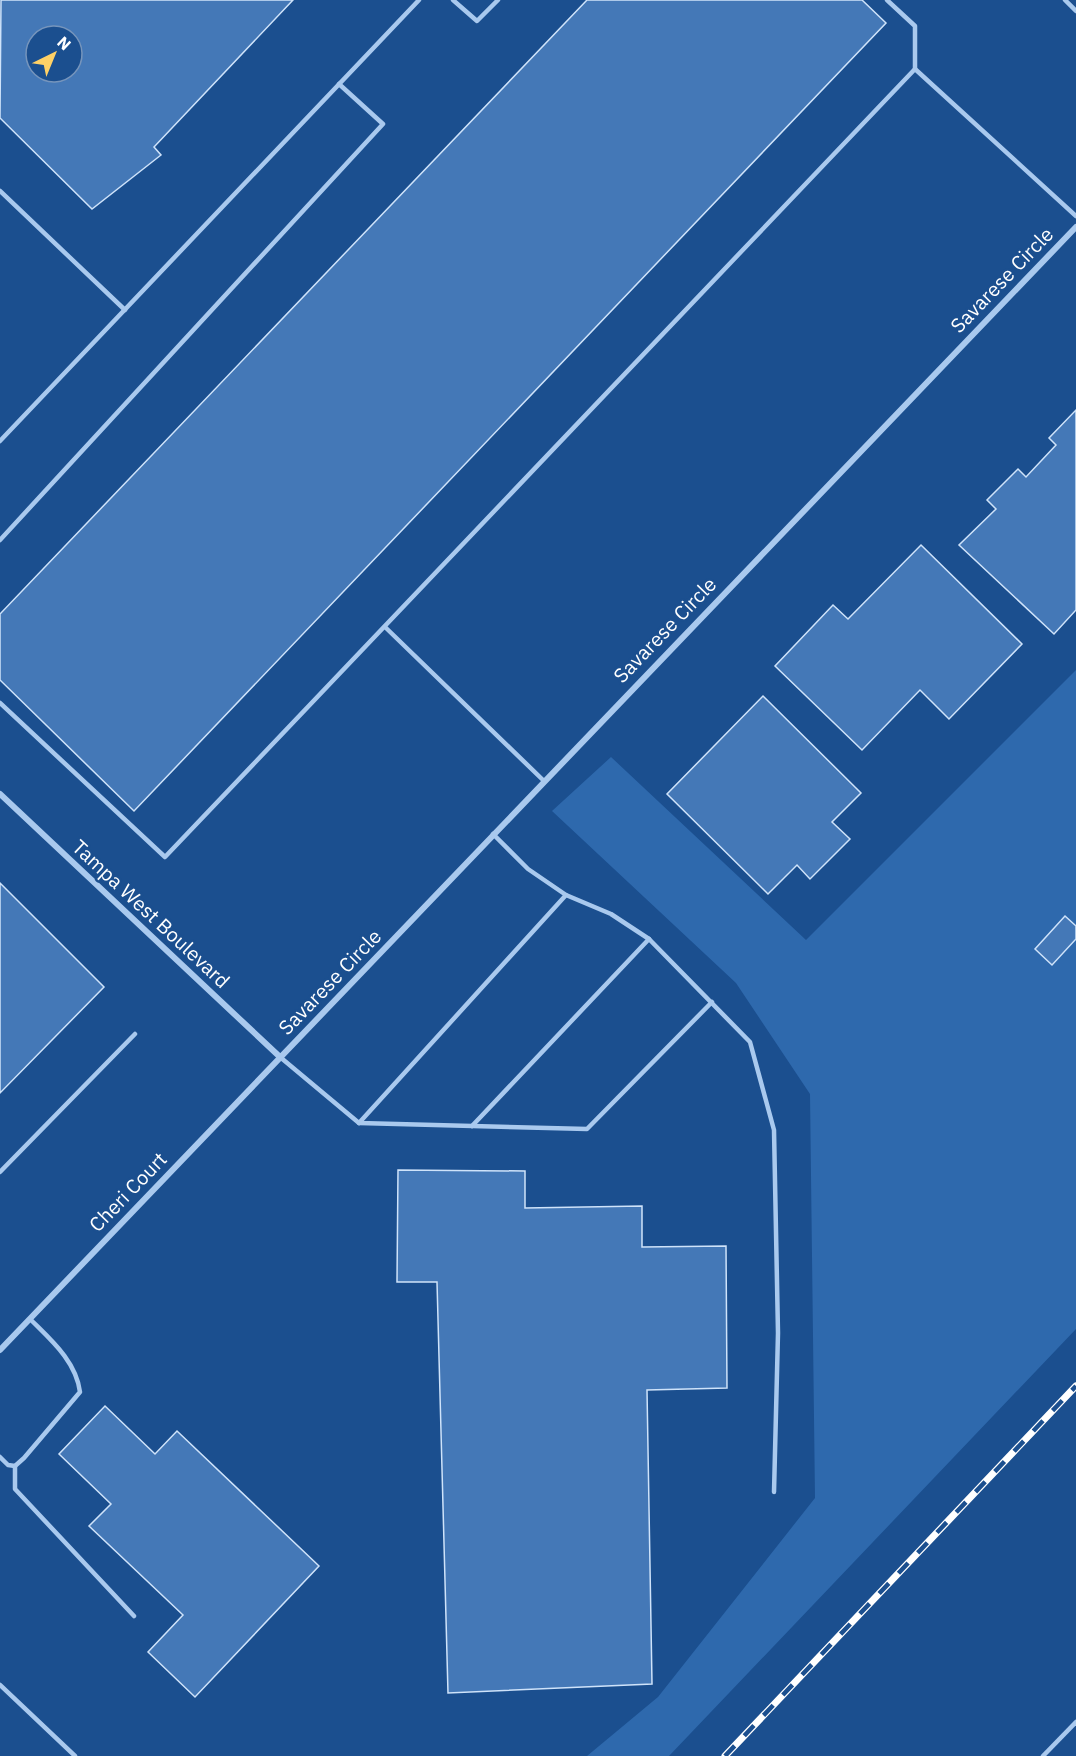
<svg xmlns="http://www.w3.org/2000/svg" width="1076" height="1756" font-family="'IBM Plex Sans',sans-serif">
<rect width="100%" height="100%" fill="#1b4f8f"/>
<polygon fill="#2e69ad" points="1076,670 1076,1329 669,1756 587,1756 658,1697 815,1498 810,1094 736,983 552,811 611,757 806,940"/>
<g fill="#4478b7" stroke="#cfe3fa" stroke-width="1.5" fill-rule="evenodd">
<path d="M1 0H293L154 147 161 155 92 209 0 118ZM36 36H72V72H36Z"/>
<polygon points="587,0 862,0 886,23 134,811 0,680 0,614"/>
<polygon points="1076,410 1076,610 1054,634 959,545 996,509 987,500 1018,469 1026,477 1056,445 1049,438"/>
<polygon points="921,545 1022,644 949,719 920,690 862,750 775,666 833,605 848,619"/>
<polygon points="763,696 861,793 832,822 850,839 810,879 797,865 768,894 667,794"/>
<polygon points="0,883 104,987 0,1093"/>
<polygon points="1065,916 1076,926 1076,939 1052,965 1035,949"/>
<polygon points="398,1170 525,1171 525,1208 642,1206 642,1247 726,1246 727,1388 647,1390 652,1684 448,1693 437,1282 397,1282"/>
<polygon points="105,1406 155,1454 177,1431 319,1566 195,1697 148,1652 183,1615 89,1526 111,1504 59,1454"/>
</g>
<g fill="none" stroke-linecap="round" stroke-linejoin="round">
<g stroke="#a9c9ee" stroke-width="4.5">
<polyline points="453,0 477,21 498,0"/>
<polyline points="887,0 915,26 915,69"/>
<polyline points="1065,0 1076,11"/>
<polyline points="0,191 125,310"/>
<polyline points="0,441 419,0"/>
<polyline points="0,540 383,124 339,84"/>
<polyline points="385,627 544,781"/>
<polyline points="0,703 165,857 915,69 1076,216"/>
<polyline points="493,834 528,869 566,895"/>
<polyline points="280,1057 359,1123 587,1129 712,1002"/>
<polyline points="359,1123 566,895 611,914 649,939 750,1042 774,1130 778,1333 774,1492"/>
<polyline points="472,1126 649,939"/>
<polyline points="0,1172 135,1034"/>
<path d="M0 1457 8 1465 15 1466 24 1458 80 1392C76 1361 51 1340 30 1319"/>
<polyline points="15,1466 15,1489 134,1616"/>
<polyline points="0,1685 75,1756"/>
<polyline points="1043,1756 1076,1722"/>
</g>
<g stroke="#a9c9ee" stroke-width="6">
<polyline points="0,794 280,1057"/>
<polyline points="0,1350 1076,227"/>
</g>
<g stroke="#fff" stroke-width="7">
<polyline id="rail" points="725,1756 1076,1386"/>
</g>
<use href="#rail" stroke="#1b4f8f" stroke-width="4.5" stroke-dasharray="14" stroke-linecap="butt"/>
</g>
<g text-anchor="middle" stroke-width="5" stroke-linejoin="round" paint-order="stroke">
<g font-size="20" fill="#fff" stroke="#1b4f8f">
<text transform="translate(1002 280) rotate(-46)" y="7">Savarese Circle</text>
<text transform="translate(665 630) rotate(-46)" y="7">Savarese Circle</text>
<text transform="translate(151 914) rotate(43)" y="7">Tampa West Boulevard</text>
<text transform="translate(330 982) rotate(-46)" y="7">Savarese Circle</text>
<text transform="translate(128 1192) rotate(-46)" y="7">Cheri Court</text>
</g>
</g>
<g transform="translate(54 54) rotate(43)"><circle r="28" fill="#1b4f8f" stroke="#7695bc" stroke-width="1.5"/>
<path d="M0-4.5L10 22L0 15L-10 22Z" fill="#ffd166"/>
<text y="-9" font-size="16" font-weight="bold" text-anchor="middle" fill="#ffffff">N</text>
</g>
</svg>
